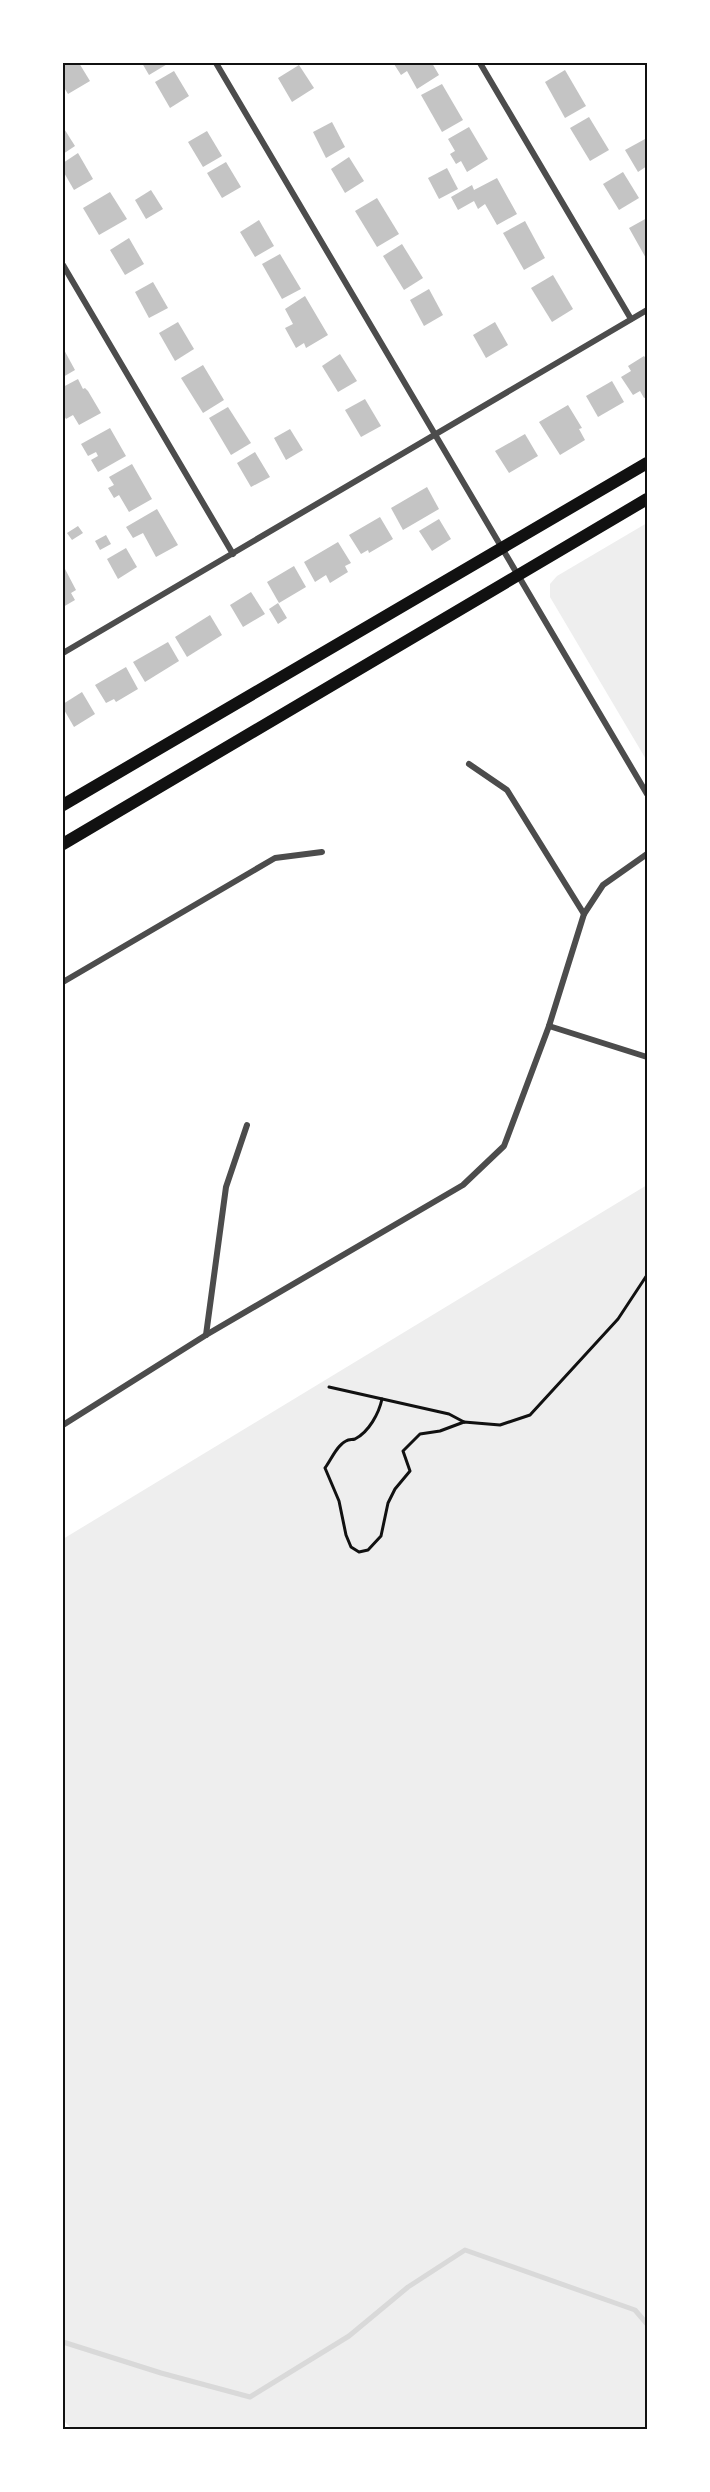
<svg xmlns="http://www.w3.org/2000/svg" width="710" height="2492" font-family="'Varela Round',sans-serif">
<rect width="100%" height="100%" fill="#fff"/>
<g fill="#eee">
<polygon points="647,523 647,761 550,597 550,584 557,576"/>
<polygon points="647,1185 647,2429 72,2429 63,2420 63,1539"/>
</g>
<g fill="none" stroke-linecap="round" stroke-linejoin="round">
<polyline stroke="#d9d9d9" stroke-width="5" points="63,2342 161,2373 250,2397 349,2336 408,2287 465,2250 635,2310 647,2324"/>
</g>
<g fill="#c4c4c4">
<polygon points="63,63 79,63 90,81 68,94 63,86"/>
<polygon points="142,63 169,63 149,75"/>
<polygon points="396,63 432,63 439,75 417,89 407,71 401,75 394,64"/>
<polygon points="299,65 314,88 292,102 278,78"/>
<polygon points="565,70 586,106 565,118 545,82"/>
<polygon points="174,71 189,96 170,108 155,82"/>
<polygon points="442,84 463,120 442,132 421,95"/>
<polygon points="589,117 609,150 590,161 570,128"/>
<polygon points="332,122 345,147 326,158 313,132"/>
<polygon points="63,127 75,146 63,154"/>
<polygon points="469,127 488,159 467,172 461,161 456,164 450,154 455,151 448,139"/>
<polygon points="207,131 222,156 203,167 188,142"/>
<polygon points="645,139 647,143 647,166 638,172 625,150"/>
<polygon points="78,153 93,179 74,190 63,171 63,163"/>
<polygon points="349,157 364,181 345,193 331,169"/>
<polygon points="226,162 241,187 222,198 207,173"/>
<polygon points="447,168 458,189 439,199 428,178"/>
<polygon points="623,172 639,198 619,210 603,184"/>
<polygon points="497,178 517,214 497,225 485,204 478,209 474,201 458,210 451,197 472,185 474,190"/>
<polygon points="151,190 163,209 146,219 135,200"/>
<polygon points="110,192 127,219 99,235 83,208"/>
<polygon points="377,198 399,234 377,247 355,211"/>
<polygon points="647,218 647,260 629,228"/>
<polygon points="259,220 274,246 255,257 240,232"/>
<polygon points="525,221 545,258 524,270 503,233"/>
<polygon points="129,238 144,264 125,275 110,250"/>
<polygon points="402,244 423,278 404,290 383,256"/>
<polygon points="280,254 301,289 282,299 262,264"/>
<polygon points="553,275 573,309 552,322 531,288"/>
<polygon points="153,282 168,308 149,318 135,292"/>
<polygon points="429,289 443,315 424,326 410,300"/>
<polygon points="305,296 328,335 306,348 304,343 296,348 285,328 293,324 285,309"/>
<polygon points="178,322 194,349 175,361 159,333"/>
<polygon points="495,322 508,345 486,358 473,335"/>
<polygon points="63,348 75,370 63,377"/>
<polygon points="340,354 357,381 338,392 322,366"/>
<polygon points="644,356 647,360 647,397 644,398 640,391 633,395 621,377 631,371 628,366"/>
<polygon points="203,365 224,400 203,413 181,378"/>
<polygon points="78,379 83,389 85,388 88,391 101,413 79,425 73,415 66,419 63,414 63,399 65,397 63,387"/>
<polygon points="612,381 624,402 598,417 586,396"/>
<polygon points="365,399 381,426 361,437 345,410"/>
<polygon points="568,405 582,428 579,429 585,440 560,455 539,422"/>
<polygon points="228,407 251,443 231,455 209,418"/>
<polygon points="110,428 126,456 98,472 91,460 98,456 96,452 88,456 81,444"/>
<polygon points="290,429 303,450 286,460 274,438"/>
<polygon points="525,434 538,456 509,473 495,451"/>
<polygon points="255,452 270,477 251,487 237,463"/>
<polygon points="132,464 152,499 129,512 119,495 114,498 108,488 114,485 109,477"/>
<polygon points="427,487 439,509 403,530 391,508"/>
<polygon points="157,509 178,545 156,557 143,533 133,538 126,527"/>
<polygon points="380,517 393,539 369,553 368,550 361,554 349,535"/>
<polygon points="439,519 451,539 432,551 419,531"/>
<polygon points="78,526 83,533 72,540 67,533"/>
<polygon points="106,535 111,544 100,550 95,541"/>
<polygon points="338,542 351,563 345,566 348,572 330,583 326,575 315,582 304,562"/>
<polygon points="126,548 137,567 118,579 107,559"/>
<polygon points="294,566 306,587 279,603 267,582"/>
<polygon points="65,569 76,590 71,593 75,600 63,607"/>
<polygon points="251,592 265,614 243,627 230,605"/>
<polygon points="278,603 287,618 278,624 269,609"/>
<polygon points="210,615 222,635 187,657 175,637"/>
<polygon points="168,642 179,661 145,682 133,662"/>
<polygon points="126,667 138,689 116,702 114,699 106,703 95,685"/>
<polygon points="82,692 95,714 74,727 63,708 63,704"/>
</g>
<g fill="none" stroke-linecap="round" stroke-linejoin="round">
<g stroke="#111" stroke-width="3">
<polyline points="329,1387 449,1414 464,1422"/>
<path d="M382 1399C379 1413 369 1432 355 1439 352 1440 349 1439 346 1441 337 1445 331 1460 325 1468L339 1501 346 1535 351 1547 359 1552 368 1550 381 1536 388 1503 395 1489 410 1471 403 1451 420 1434 440 1431 464 1422 500 1425 530 1415 618 1319 647 1275"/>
</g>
<g stroke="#4c4c4c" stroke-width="6">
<polyline points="216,63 647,794"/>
<polyline points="480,63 631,319"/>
<polyline points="63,265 233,554"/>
<polyline points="63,653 647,310"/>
<polyline points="469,764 507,790 584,914"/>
<polyline points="63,982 275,858 322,852"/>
<polyline points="549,1026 647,1057"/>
<polyline points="206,1335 226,1187 247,1125"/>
<polyline points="63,1425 206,1335 463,1185 504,1146 549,1026 584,914 603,885 647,854"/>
</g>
<g stroke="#111" stroke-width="12">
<polyline points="63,805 647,463"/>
<polyline points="63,844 647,499"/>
</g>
</g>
<rect width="710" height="2492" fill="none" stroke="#ffffff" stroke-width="129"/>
<rect x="64" y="64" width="582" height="2364" fill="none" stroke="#111" stroke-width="2"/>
</svg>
